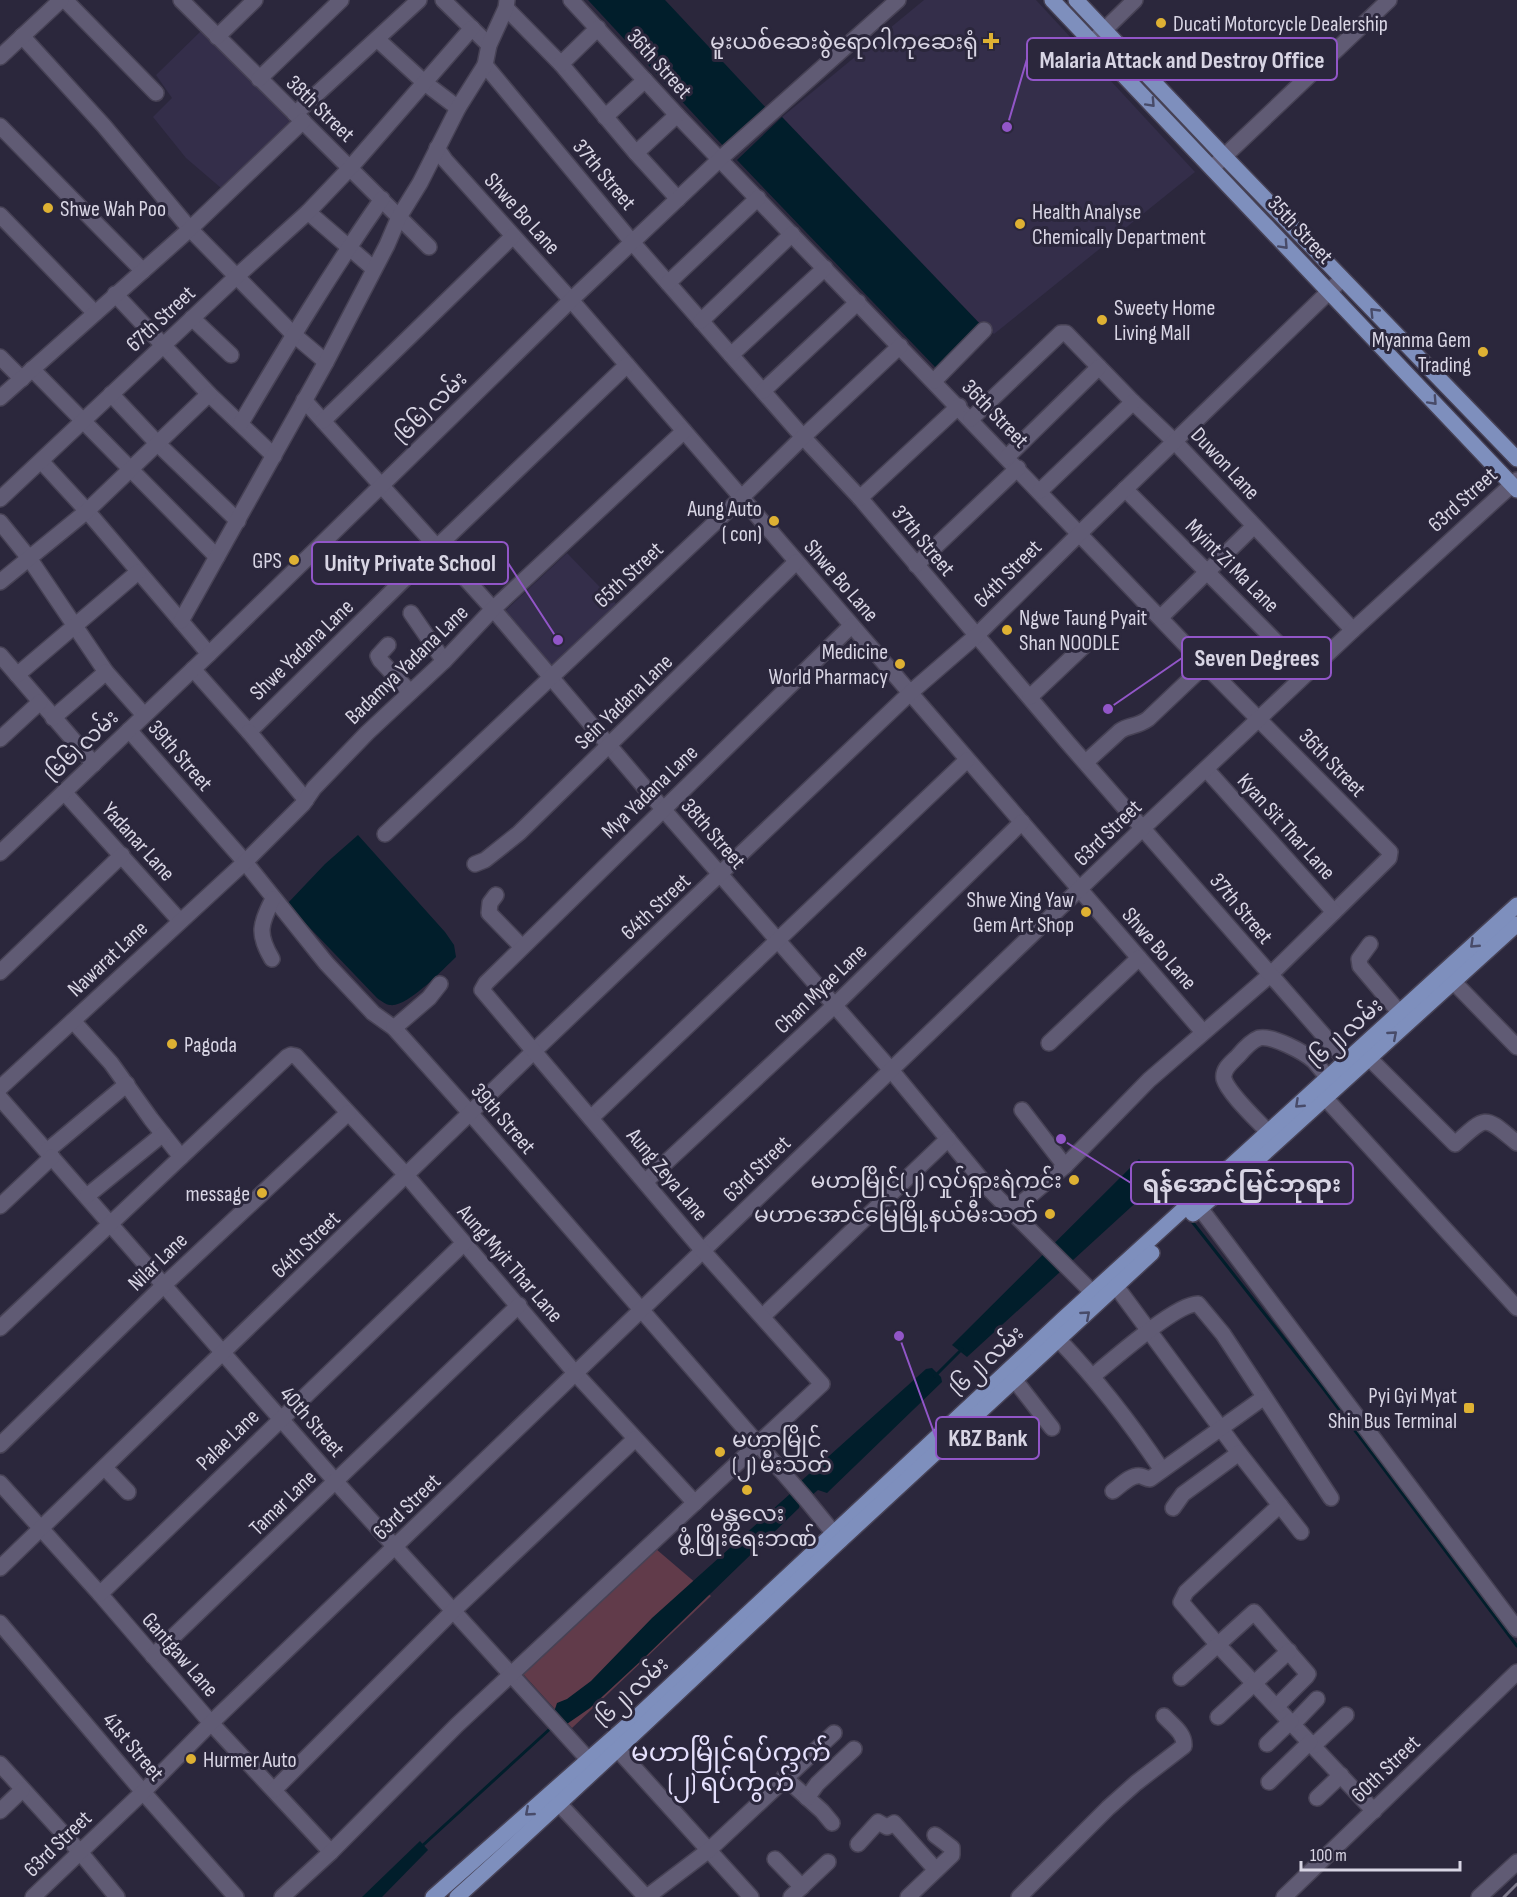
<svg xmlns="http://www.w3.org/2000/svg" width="1517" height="1897" font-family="'Sofia Sans Condensed','Noto Sans Myanmar',sans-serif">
<rect width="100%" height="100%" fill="#2b273c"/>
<g fill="#342e4a">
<polygon points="924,0 1036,0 1195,172 994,334 982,326 782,117"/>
<polygon points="203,29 254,85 292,123 221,188 186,158 153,117 172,98 156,75"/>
<polygon points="567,553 621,609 555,670 505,611"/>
</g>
<polygon fill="#613b4a" points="656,1549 711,1596 572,1728 523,1674"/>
<g fill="#011e2b">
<polygon points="588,0 665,0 768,110 726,149"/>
<polygon points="782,117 982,326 937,369 737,160"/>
<path d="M358 835 445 932 454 945 456 957C443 969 407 1008 390 1005 386 1005 380 1000 377 998L287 904 325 864Z"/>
<polygon points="1139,1159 1156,1177 1154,1186 967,1357 952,1345"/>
<polygon points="932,1368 941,1377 942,1382 827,1493 818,1490 812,1495 800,1482 926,1369"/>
<polygon points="791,1493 800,1503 799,1508 644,1658 590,1708 564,1726 553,1715 557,1703 567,1699 591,1681 652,1618"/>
<polygon points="420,1841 428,1850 382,1897 362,1897"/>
</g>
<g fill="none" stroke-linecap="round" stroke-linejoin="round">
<g stroke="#011e2b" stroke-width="3">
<polyline points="1152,1181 1159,1184 1180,1207"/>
<polyline points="1190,1219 1323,1388 1517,1646"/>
<polyline points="935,1376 962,1349"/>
<polyline points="422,1846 552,1727"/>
</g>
<g stroke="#474255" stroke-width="18">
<g id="minor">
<polyline points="65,0 156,93"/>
<polyline points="181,0 429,247"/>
<polyline points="443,0 489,45"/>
<polyline points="571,0 677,115 1205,665 1390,852 1389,858 1270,975 1149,1080 1065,1166 1011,1212"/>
<polyline points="506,8 561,64 636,153 678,199"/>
<polyline points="22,36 104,126 190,229 293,334 326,362"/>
<polyline points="217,37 255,0"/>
<polyline points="377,39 425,83 458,108"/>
<polyline points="1092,42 1135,0"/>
<polyline points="0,57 61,0"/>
<polyline points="561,64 598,28"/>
<polyline points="485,65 632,242 803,437 860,498 1068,743 1354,1070"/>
<polyline points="259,79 341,0"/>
<polyline points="295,114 419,0"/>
<polyline points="605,117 645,80"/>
<polyline points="0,126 143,271"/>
<polyline points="437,148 445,160 571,300 1203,1032"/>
<polyline points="636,153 677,115"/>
<polyline points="1212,168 1389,0"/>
<polyline points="308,212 374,269"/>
<polyline points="0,215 95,313"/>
<polyline points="668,283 758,198"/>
<polyline points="115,294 209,394 274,456"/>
<polyline points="192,318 231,355"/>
<polyline points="701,321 792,234"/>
<polyline points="731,355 825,268"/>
<polyline points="0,357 22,379"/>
<polyline points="32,369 217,557"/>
<polyline points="934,381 984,330"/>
<polyline points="763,391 858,302"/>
<polyline points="111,394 158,444 238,521"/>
<polyline points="0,398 190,229 303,121"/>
<polyline points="304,400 493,609 663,809 891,1070 990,1190 1093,1293"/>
<polyline points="971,419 1061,333 1066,333 1133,402 1175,442 1353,630"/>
<polyline points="323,421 513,236"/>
<path d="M241 423C286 347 331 272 382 199"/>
<polyline points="1007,457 1099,367"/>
<polyline points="41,461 87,511 209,654"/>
<polyline points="1125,489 1307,673"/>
<polyline points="1040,491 1133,402"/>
<polyline points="860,498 959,406"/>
<polyline points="0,499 236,277 308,212 350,168 472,28"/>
<polyline points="0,522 29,558 106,672 144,715"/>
<polyline points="916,565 1018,468"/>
<polyline points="0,582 87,511 209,394"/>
<polyline points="411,613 444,661"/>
<polyline points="1161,617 1254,526"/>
<polyline points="181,621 326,362 387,245 399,217 420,183 458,108 485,65 489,45 506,8 507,0"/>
<polyline points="388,645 378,656 380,660 410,692"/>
<polyline points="0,655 94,764"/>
<polyline points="193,669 249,732 438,546 627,365"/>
<polyline points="17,675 138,572"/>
<polyline points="1030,697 1085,645"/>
<polyline points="53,718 106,672"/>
<polyline points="129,730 245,862 326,963 373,1013 394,1028 471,1114 805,1498 840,1541"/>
<polyline points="249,732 306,800"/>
<polyline points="0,739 40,702"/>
<path d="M1086 762 1120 731C1128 725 1137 727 1148 719L1205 665"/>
<polyline points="1206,769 1334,912"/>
<polyline points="64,792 180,921"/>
<polyline points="385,834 740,499 803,437 900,346"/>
<polyline points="0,853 209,654 571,300 720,159 898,0"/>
<polyline points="475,864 485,860 519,833 796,562"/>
<polyline points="496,895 490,903 489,913 522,947"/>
<polyline points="1370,944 1359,959 1360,966 1399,1012"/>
<path d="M272 959C257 934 260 924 273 899"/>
<polyline points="0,972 122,855"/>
<polyline points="1446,974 1517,1047"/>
<polyline points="73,1021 111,1063 151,1119 181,1157"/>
<polyline points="394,1028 429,998 440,984"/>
<polyline points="1049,1043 1139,958"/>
<path d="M1362 1051 1455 1144C1488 1114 1484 1116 1517 1143"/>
<polyline points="0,1088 245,862 303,804 314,788 367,733 444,661 493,609 684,431"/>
<polyline points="1317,1089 1517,1308"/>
<polyline points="0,1098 336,1482 596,1768"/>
<polyline points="1022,1110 1065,1166"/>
<polyline points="591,1118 967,760"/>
<path d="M1268 1132C1258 1121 1228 1093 1224 1079 1222 1069 1232 1062 1238 1056 1243 1050 1251 1041 1259 1038 1272 1035 1304 1052 1314 1061 1321 1069 1328 1078 1335 1086"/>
<polyline points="47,1151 127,1084"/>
<polyline points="645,1182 835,1005 1022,822"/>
<polyline points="87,1196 163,1134"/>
<polyline points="0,1206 52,1157"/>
<polyline points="1200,1208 1517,1629"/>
<polyline points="1110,1278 1239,1453 1301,1532"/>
<polyline points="763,1316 948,1139"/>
<polyline points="0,1328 287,1057 291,1055 296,1056 407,1176 576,1374 695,1503"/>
<path d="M1059 1340C1099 1382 1130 1422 1162 1470"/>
<path d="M1093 1376C1111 1361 1178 1302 1198 1304L1223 1334 1331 1498"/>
<polyline points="1014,1379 1052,1428"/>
<polyline points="0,1445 164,1285 348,1113"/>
<polyline points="105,1468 128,1492"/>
<polyline points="0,1483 100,1594 211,1723 331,1852"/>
<path d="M1113 1491C1120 1486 1131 1474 1141 1476 1144 1477 1147 1479 1150 1479L1263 1398"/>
<polyline points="1280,1505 1186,1592 1181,1602 1218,1645 1374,1811"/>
<polyline points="1173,1508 1183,1494 1239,1453"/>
<polyline points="0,1568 534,1051 910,693 977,635 1080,533 1342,279"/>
<polyline points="100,1594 464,1243"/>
<polyline points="0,1623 143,1792 236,1897"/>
<polyline points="153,1656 519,1305"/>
<polyline points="1181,1678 1254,1612 1308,1674 1306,1677 1277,1706"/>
<polyline points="1218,1717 1289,1651"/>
<polyline points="1293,1724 1317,1699"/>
<polyline points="610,1741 751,1897"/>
<polyline points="1267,1744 1291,1721"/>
<polyline points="1313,1746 1346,1715"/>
<polyline points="0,1764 80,1852 117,1897"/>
<polyline points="784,1777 822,1811 832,1823"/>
<polyline points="1269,1782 1310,1742"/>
<polyline points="274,1790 453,1611 635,1439"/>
<polyline points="550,1794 646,1897"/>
<polyline points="807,1798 817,1784 854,1749"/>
<polyline points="1317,1798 1341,1775"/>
<polyline points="0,1811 22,1790"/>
<polyline points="858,1844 878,1822 887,1827 894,1823 936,1870"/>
<polyline points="775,1859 802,1887"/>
<polyline points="33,1897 143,1792 211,1723 1144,827 1353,630 1517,480"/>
<polyline points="282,1897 331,1852 457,1725 822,1384 703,1251 482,990 486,983 851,626"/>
<polyline points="647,1897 709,1850 834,1733"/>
<polyline points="791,1897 828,1862"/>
<polyline points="908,1897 952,1855 952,1848 935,1835"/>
<path d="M1019 1897 1108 1808 1136 1783 1184 1746C1185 1733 1172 1725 1164 1716"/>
<polyline points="1284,1897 1517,1672"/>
<polyline points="1479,1897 1517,1862"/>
</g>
</g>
<g stroke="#474255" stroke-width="18">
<g id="major">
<polyline points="1052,0 1517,490"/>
<polyline points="1076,0 1224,156 1517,459"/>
<polyline points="1193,1214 1257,1160 1517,924"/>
<polyline points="433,1897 640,1714 1063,1319 1517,905"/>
<path d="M457 1897C587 1780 713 1659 841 1540 944 1444 1049 1349 1152 1253"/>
</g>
</g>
<use href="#minor" stroke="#605b74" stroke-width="15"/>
<use href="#major" stroke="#7e8fbd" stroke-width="15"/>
<polyline stroke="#7c788a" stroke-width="3" points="1504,1897 1517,1884"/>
</g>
<defs><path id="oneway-chevron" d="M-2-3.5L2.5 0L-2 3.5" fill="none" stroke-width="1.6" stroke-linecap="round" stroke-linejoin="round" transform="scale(1.5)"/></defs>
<g stroke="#484b69">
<use href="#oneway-chevron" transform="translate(1151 103) rotate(47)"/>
<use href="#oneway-chevron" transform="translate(1284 245) rotate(47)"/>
<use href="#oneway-chevron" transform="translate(1374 312) rotate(-134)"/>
<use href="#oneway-chevron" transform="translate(1433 401) rotate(47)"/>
<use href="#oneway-chevron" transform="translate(1474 944) rotate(137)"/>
<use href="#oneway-chevron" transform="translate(1393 1035) rotate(-41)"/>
<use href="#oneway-chevron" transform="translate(1299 1104) rotate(137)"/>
<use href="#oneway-chevron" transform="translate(1086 1315) rotate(-41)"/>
<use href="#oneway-chevron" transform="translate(529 1812) rotate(139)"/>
</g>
<g fill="#deb133" stroke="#2b273c" stroke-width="2">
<circle cx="1161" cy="23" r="6"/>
<path d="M988 32h6v6h6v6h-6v6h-6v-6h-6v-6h6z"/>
<circle cx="48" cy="208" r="6"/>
<circle cx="1020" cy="224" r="6"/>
<circle cx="1102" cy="320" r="6"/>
<circle cx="1483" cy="352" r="6"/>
<circle cx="774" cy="521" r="6"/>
<circle cx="294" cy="560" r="6"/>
<circle cx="1007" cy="630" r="6"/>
<circle cx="900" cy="664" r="6"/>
<circle cx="1086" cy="912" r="6"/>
<circle cx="172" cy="1044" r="6"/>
<circle cx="1074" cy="1180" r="6"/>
<circle cx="262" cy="1193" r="6"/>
<circle cx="1050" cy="1214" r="6"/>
<rect x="1463" y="1402" width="12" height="12" rx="3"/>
<circle cx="720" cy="1452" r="6"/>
<circle cx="747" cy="1490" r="6"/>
<circle cx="191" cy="1759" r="6"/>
</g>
<g text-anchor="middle" stroke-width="6" stroke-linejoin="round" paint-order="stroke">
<g font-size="22" fill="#d8d5e4" stroke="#2b273c" text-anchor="end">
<text x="1173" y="31" text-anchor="start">Ducati Motorcycle Dealership</text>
<text x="978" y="49">မူးယစ်ဆေးစွဲရောဂါကုဆေးရုံ</text>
<text x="60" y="216" text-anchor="start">Shwe Wah Poo</text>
<text x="1032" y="219" text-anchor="start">Health Analyse<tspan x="1032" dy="25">Chemically Department</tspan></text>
<text x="1114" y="315" text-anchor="start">Sweety Home<tspan x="1114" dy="25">Living Mall</tspan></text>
<text x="1471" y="347">Myanma Gem<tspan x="1471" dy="25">Trading</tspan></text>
<text x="762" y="516">Aung Auto<tspan x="762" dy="25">( con)</tspan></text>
<text x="282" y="568">GPS</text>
<text x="1019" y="625" text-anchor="start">Ngwe Taung Pyait<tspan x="1019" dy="25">Shan NOODLE</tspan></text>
<text x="888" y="659">Medicine<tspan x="888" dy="25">World Pharmacy</tspan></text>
<text x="1074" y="907">Shwe Xing Yaw<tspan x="1074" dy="25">Gem Art Shop</tspan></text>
<text x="184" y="1052" text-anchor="start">Pagoda</text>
<text x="1062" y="1188">မဟာမြိုင်(၂) လှုပ်ရှားရဲကင်း</text>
<text x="250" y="1201">message</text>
<text x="1038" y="1222">မဟာအောင်မြေမြို့နယ်မီးသတ်</text>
<text x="1457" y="1403">Pyi Gyi Myat<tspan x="1457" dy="25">Shin Bus Terminal</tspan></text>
<text x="732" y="1447" text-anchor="start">မဟာမြိုင်<tspan x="732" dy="25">(၂) မီးသတ်</tspan></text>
<text x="747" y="1521" text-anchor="middle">မန္တလေး<tspan x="747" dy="25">ဖွံ့ဖြိုးရေးဘဏ်</tspan></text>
<text x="203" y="1767" text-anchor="start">Hurmer Auto</text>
</g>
<g font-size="22" fill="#d8d5e4" stroke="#2b273c">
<text transform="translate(660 63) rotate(48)" y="8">36th Street</text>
<text transform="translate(321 108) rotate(44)" y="8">38th Street</text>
<text transform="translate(605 174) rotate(50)" y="8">37th Street</text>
<text transform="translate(523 213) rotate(48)" y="8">Shwe Bo Lane</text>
<text transform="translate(1301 229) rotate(47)" y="8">35th Street</text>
<text transform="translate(160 318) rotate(-43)" y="8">67th Street</text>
<text transform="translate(430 407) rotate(-45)" y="8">(၆၆) လမ်း</text>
<text transform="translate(996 413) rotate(46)" y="8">36th Street</text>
<text transform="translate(1226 463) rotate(47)" y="8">Duwon Lane</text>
<text transform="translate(1462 499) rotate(-42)" y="8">63rd Street</text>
<text transform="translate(924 540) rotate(50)" y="8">37th Street</text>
<text transform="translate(1233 565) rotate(45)" y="8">Myint Zi Ma Lane</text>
<text transform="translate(1007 573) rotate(-45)" y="8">64th Street</text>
<text transform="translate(628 574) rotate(-43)" y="8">65th Street</text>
<text transform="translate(842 580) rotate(49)" y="8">Shwe Bo Lane</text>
<text transform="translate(301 649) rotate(-44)" y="8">Shwe Yadana Lane</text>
<text transform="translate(406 664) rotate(-44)" y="8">Badamya Yadana Lane</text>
<text transform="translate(623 701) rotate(-44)" y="8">Sein Yadana Lane</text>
<text transform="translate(81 745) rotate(-44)" y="8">(၆၆) လမ်း</text>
<text transform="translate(181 755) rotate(49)" y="8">39th Street</text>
<text transform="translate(1333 762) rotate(46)" y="8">36th Street</text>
<text transform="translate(649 791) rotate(-44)" y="8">Mya Yadana Lane</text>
<text transform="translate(1287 826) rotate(48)" y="8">Kyan Sit Thar Lane</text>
<text transform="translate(1107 832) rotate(-44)" y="8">63rd Street</text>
<text transform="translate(714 833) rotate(49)" y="8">38th Street</text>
<text transform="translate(139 841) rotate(48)" y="8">Yadanar Lane</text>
<text transform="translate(655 906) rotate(-43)" y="8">64th Street</text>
<text transform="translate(1242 908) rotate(50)" y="8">37th Street</text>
<text transform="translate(1160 948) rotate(49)" y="8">Shwe Bo Lane</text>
<text transform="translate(107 958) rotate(-43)" y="8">Nawarat Lane</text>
<text transform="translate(820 988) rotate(-44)" y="8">Chan Myae Lane</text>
<text transform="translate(1345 1032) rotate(-42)" y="8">(၆၂) လမ်း</text>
<text transform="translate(504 1118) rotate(49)" y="8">39th Street</text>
<text transform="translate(756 1168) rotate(-44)" y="8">63rd Street</text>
<text transform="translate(668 1174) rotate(50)" y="8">Aung Zeya Lane</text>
<text transform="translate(305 1244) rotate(-44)" y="8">64th Street</text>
<text transform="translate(157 1261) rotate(-44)" y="8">Nilar Lane</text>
<text transform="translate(511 1263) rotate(49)" y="8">Aung Myit Thar Lane</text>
<text transform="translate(986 1360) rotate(-43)" y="8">(၆၂) လမ်း</text>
<text transform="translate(313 1421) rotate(49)" y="8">40th Street</text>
<text transform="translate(227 1439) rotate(-44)" y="8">Palae Lane</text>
<text transform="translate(282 1502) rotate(-44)" y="8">Tamar Lane</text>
<text transform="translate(406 1506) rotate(-44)" y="8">63rd Street</text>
<text transform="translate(181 1654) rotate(49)" y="8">Gantgaw Lane</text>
<text transform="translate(631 1691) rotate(-43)" y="8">(၆၂) လမ်း</text>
<text transform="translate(134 1746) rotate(50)" y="8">41st Street</text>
<text transform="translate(1385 1768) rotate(-44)" y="8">60th Street</text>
<text transform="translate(57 1843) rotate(-44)" y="8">63rd Street</text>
</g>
<g font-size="26" fill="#e5e0fd" stroke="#2b273c">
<text x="731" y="1761">မဟာမြိုင်ရပ်ကွက်<tspan x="731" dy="30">(၂) ရပ်ကွက်</tspan></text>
</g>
</g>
<path fill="none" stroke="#9256c8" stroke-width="2" d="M1007 127L1027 59M558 640L508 563M1108 709L1182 658M1061 1139L1131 1183M899 1336L936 1438"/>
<g fill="#9256c8" stroke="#2b273c" stroke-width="2">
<circle cx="1007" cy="127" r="6"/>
<circle cx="558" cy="640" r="6"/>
<circle cx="1108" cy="709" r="6"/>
<circle cx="1061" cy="1139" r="6"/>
<circle cx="899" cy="1336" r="6"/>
</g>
<g fill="#2b273c" stroke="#9256c8" stroke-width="2">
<rect x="1027" y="38" width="310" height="42" rx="6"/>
<rect x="312" y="542" width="196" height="42" rx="6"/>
<rect x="1182" y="637" width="149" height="42" rx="6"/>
<rect x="1131" y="1162" width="222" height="42" rx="6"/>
<rect x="936" y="1417" width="103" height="42" rx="6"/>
</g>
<g font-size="24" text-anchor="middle" font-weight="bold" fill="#d8d5e4">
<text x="1182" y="68">Malaria Attack and Destroy Office</text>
<text x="410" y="571">Unity Private School</text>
<text x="1257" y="666">Seven Degrees</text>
<text x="1242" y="1192">ရန်အောင်မြင်ဘုရား</text>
<text x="988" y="1446">KBZ Bank</text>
</g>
<path d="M1301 1861v9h159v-9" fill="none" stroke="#d8d5e4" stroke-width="3"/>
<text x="1310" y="1861" font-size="18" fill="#d8d5e4" stroke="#2b273c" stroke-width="4.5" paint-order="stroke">100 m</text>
</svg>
